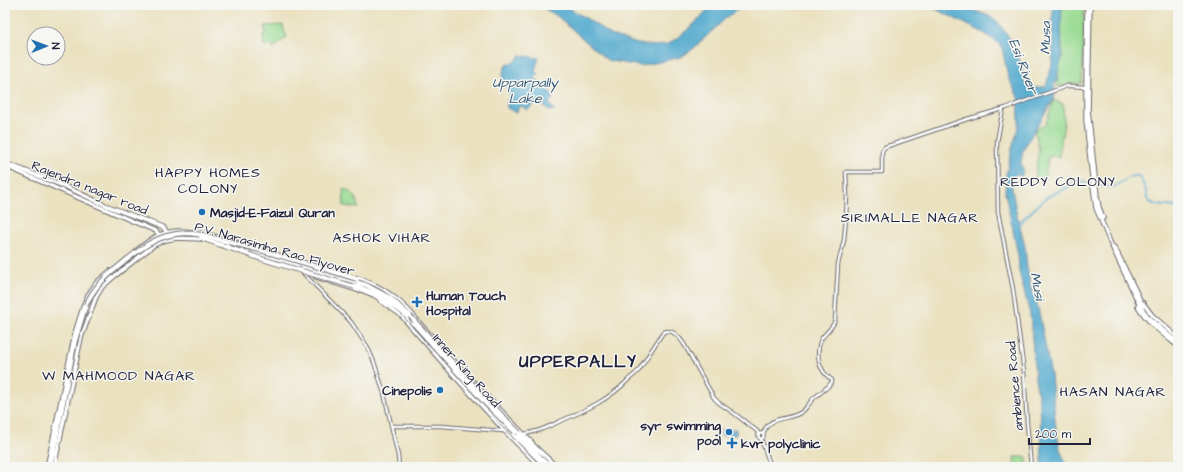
<svg xmlns="http://www.w3.org/2000/svg" width="1183" height="472" font-family="'Architects Daughter',sans-serif">
<rect width="100%" height="100%" fill="#f6f6f2"/>
<filter id="ink" filterUnits="userSpaceOnUse"><feTurbulence type="fractalNoise" baseFrequency=".025" numOctaves="2"/><feDisplacementMap in="SourceGraphic" scale="8" xChannelSelector="R" yChannelSelector="G"/><feConvolveMatrix kernelMatrix="1 2 1 2 8 2 1 2 1" color-interpolation-filters="sRGB"/></filter>
<filter id="wash" filterUnits="userSpaceOnUse"><feTurbulence type="fractalNoise" baseFrequency=".012" numOctaves="4" result="noise"/><feDisplacementMap in="SourceGraphic" scale="16" xChannelSelector="R" yChannelSelector="G"/><feGaussianBlur stdDeviation="0.9" result="paint"/><feColorMatrix in="noise" values="0 0 0 0 0 0 0 0 0 0 0 0 0 0 0 0 0 1.4 0 .05"/><feComposite in="paint" operator="in"/></filter>
<g filter="url(#wash)">
<rect width="100%" height="100%" fill="#eae1bf"/>
<g fill="#98da91" stroke="#5d7e66">
<polygon points="1062,5 1084,5 1084,29 1082,83 1068,84 1057,87 1058,72 1062,57 1061,22"/>
<polygon points="283,25 285,33 287,37 273,49 272,45 264,46 263,35 266,34 265,26"/>
<polygon points="1054,100 1063,104 1064,123 1059,157 1049,155 1045,174 1045,177 1034,181 1039,149 1035,133 1036,129 1045,125"/>
<path d="M343 188C354 193 356 195 358 208L344 206Z"/>
<polygon points="1014,457 1027,457 1027,467 1015,467"/>
</g>
<g fill="#50a8cd" stroke="#396584">
<polygon points="538,5 563,5 586,18 611,35 638,44 656,46 668,44 677,38 692,26 712,5 749,5 737,10 726,18 693,49 681,57 659,62 641,66 622,63 607,60 557,16"/>
<polygon points="927,5 957,5 987,15 997,21 1014,44 1022,67 1024,81 1027,85 1033,88 1046,86 1052,64 1053,53 1052,28 1053,5 1062,5 1061,22 1062,57 1058,72 1056,82 1054,85 1055,95 1051,104 1031,136 1023,151 1021,163 1023,169 1022,176 1020,177 1017,174 1012,178 1011,182 1016,211 1025,246 1027,267 1031,288 1038,307 1051,375 1056,429 1060,449 1067,467 1042,467 1040,407 1035,378 1030,314 1019,272 1018,255 1005,193 1006,174 1012,148 1017,133 1019,120 1018,97 1008,77 1002,48 998,43 984,33"/>
<path d="M520 55 539 58 535 70 539 74 534 78 539 81V84C547 87 550 90 553 98L549 103 554 110 549 111 543 105 535 104 527 110 520 105 516 113 507 108V101L510 96C505 79 498 84 506 65L516 61Z"/>
<polygon points="736,429 736,435 721,436 721,430"/>
</g>
<g fill="none" stroke-linecap="round" stroke-linejoin="round">
<g stroke="#50a8cd" stroke-width="2">
<polyline points="1098,184 1110,187 1115,186 1132,176 1139,176 1146,190 1147,199 1150,202 1156,205 1178,207"/>
<polyline points="1018,224 1047,197 1070,186 1075,179 1080,180 1089,184"/>
</g>
</g>
</g>
<g filter="url(#ink)">
<g fill="none" stroke-linecap="round" stroke-linejoin="round">
<g stroke="#686569" stroke-width="4.5">
<g id="tertiary">
<polyline points="1003,109 997,142 998,212 1013,289 1024,372 1027,423 1031,467"/>
<polyline points="195,233 197,231 201,232 263,249"/>
<polyline points="315,277 359,291"/>
<path d="M356 277C384 286 403 301 421 324L476 384 533 443"/>
<polyline points="380,301 400,315 452,374 504,431 540,467"/>
<polyline points="392,426 441,426 503,431"/>
<circle cx="761" cy="436" r="2.5"/>
<path d="M522 434C537 433 549 426 563 420 586 410 610 399 628 380 631 377 636 374 639 370 643 364 662 333 664 332 672 328 680 338 684 344L714 398 719 403 735 414 757 431 759 435"/>
<path d="M763 434C769 415 786 421 800 413 806 410 808 404 813 399 819 393 827 389 832 382V380C828 377 824 373 822 369 817 361 817 346 822 338 826 332 833 328 835 320L838 264 844 240 846 218 847 196 846 172H882V151L885 147 967 119 1006 108 1067 86H1071L1086 87"/>
<polyline points="761,439 771,467"/>
</g>
</g>
<g stroke="#686569" stroke-width="4.5">
<polyline id="secondary" points="303,273 351,322 367,346 374,362 384,393 398,456 399,467"/>
</g>
<g stroke="#686569" stroke-width="5.5">
<g id="primary">
<polyline points="5,163 64,186 105,205 162,227 164,228 167,233"/>
<polyline points="5,166 151,229 156,231 160,236"/>
<path d="M137 250C155 235 168 228 192 232"/>
<polyline points="253,254 360,287 379,295 394,305"/>
<polyline points="1143,303 1152,315 1178,338"/>
<path d="M1138 306C1148 323 1163 334 1178 346"/>
<polyline points="400,310 415,326"/>
<path d="M430 345C465 389 506 428 546 467"/>
<polyline points="531,443 557,467"/>
<polyline points="46,467 48,463 75,333 84,304 88,295 97,282 110,271"/>
<polyline points="54,467 81,338 96,297 102,287 116,275 154,245 166,240 177,238 203,239"/>
</g>
</g>
<g stroke="#686569" stroke-width="5.5">
<g id="trunk">
<polyline points="1087,5 1086,87 1086,120 1093,186 1096,208 1110,242 1140,306 1149,318 1178,343"/>
<polyline points="1090,5 1088,110 1097,196 1099,207 1103,218"/>
<polyline points="1115,248 1143,306"/>
</g>
</g>
<g stroke="#686569" stroke-width="6">
<g id="motorway">
<polyline points="238,246 366,285 390,298 410,316"/>
<polyline points="355,287 374,295 401,311"/>
<polyline points="515,432 550,467"/>
<polyline points="519,433 537,451"/>
<polyline points="49,467 53,454 75,341 86,305"/>
</g>
</g>
<use href="#tertiary" stroke="#fff" stroke-width="2.5"/>
<use href="#secondary" stroke="#fff" stroke-width="2.5"/>
<use href="#primary" stroke="#fff" stroke-width="3.5"/>
<use href="#trunk" stroke="#fff" stroke-width="3.5"/>
<use href="#motorway" stroke="#fff" stroke-width="4"/>
<g stroke="#686569" stroke-width="6" stroke-linecap="butt">
<g id="motorway-bridge">
<polyline points="201,238 259,258 355,287"/>
<path d="M86 305C94 286 108 275 124 262 138 251 152 239 171 235 190 230 209 237 228 242 271 252 314 266 357 279"/>
<polyline points="410,316 488,401 519,433"/>
<polyline points="414,324 485,403 515,432"/>
</g>
</g>
<use href="#motorway-bridge" stroke="#fff" stroke-width="4"/>
</g>
</g>
<g fill="#1f6fb2" stroke="#f6f6f2" stroke-width="1.5">
<circle cx="202" cy="212" r="4"/>
<path d="M415 296h4v4h4v4h-4v4h-4v-4h-4v-4h4z"/>
<circle cx="440" cy="390" r="4"/>
<circle cx="729" cy="432" r="4"/>
<path d="M730 437h4v4h4v4h-4v4h-4v-4h-4v-4h4z"/>
</g>
<g text-anchor="middle" stroke-width="3" stroke-linejoin="round" paint-order="stroke">
<g font-size="13" fill="#22223b" stroke="#f6f6f2">
<text transform="translate(90 187) rotate(22)" y="5">Rajendra nagar road</text>
<text transform="translate(275 248) rotate(16)" y="5">P.V. Narasimha Rao Flyover</text>
<text transform="translate(467 370) rotate(48)" y="5">Inner Ring Road</text>
<text transform="translate(1014 386) rotate(-95)" y="5">ambience Road</text>
</g>
<g font-size="13" font-weight="bold" fill="#22223b" stroke="#f6f6f2" text-anchor="start">
<text x="210" y="217">Masjid-E-Faizul Quran</text>
<text x="426" y="300">Human Touch<tspan x="426" dy="15">Hospital</tspan></text>
<text x="432" y="395" text-anchor="end">Cinepolis</text>
<text x="721" y="430" text-anchor="end">syr swimming<tspan x="721" dy="15">pool</tspan></text>
<text x="741" y="448">kvr polyclinic</text>
</g>
<g font-size="14" font-style="italic" fill="#345875" stroke="#f6f6f2">
<text transform="translate(1045 38) rotate(-89)" y="5">Musa</text>
<text transform="translate(1024 66) rotate(69)" y="5">Esi River</text>
<text x="525" y="87">Upparpally<tspan x="525" dy="16">Lake</tspan></text>
<text transform="translate(1038 286) rotate(79)" y="5">Musi</text>
</g>
<g font-size="14" letter-spacing="1" fill="#22223b" stroke="#f6f6f2">
<text x="208" y="177">HAPPY HOMES<tspan x="208" dy="16">COLONY</tspan></text>
<text x="1058" y="186">REDDY COLONY</text>
<text x="910" y="222">SIRIMALLE NAGAR</text>
<text x="382" y="242">ASHOK VIHAR</text>
<text x="119" y="380">W MAHMOOD NAGAR</text>
<text x="1113" y="396">HASAN NAGAR</text>
</g>
<g font-size="17" font-weight="bold" letter-spacing="1" fill="#22223b" stroke="#f6f6f2">
<text x="578" y="367">UPPERPALLY</text>
</g>
</g>
<rect width="1183" height="472" fill="none" stroke="#f6f6f2" stroke-width="20"/>
<g transform="translate(46 46) rotate(89)"><circle r="19" fill="#f6f6f2" stroke="#a1a1a9"/>
<path d="M0-3L7 15L0 10L-7 15Z" fill="#1f6fb2"/>
<text y="-6" font-size="11" font-weight="bold" text-anchor="middle" fill="#22223b">N</text>
</g>
<path d="M1029 438v6h61v-6" fill="none" stroke="#22223b" stroke-width="2"/>
<text x="1035" y="438" font-size="12" fill="#22223b" stroke="#f6f6f2" stroke-width="3" paint-order="stroke">200 m</text>
</svg>
